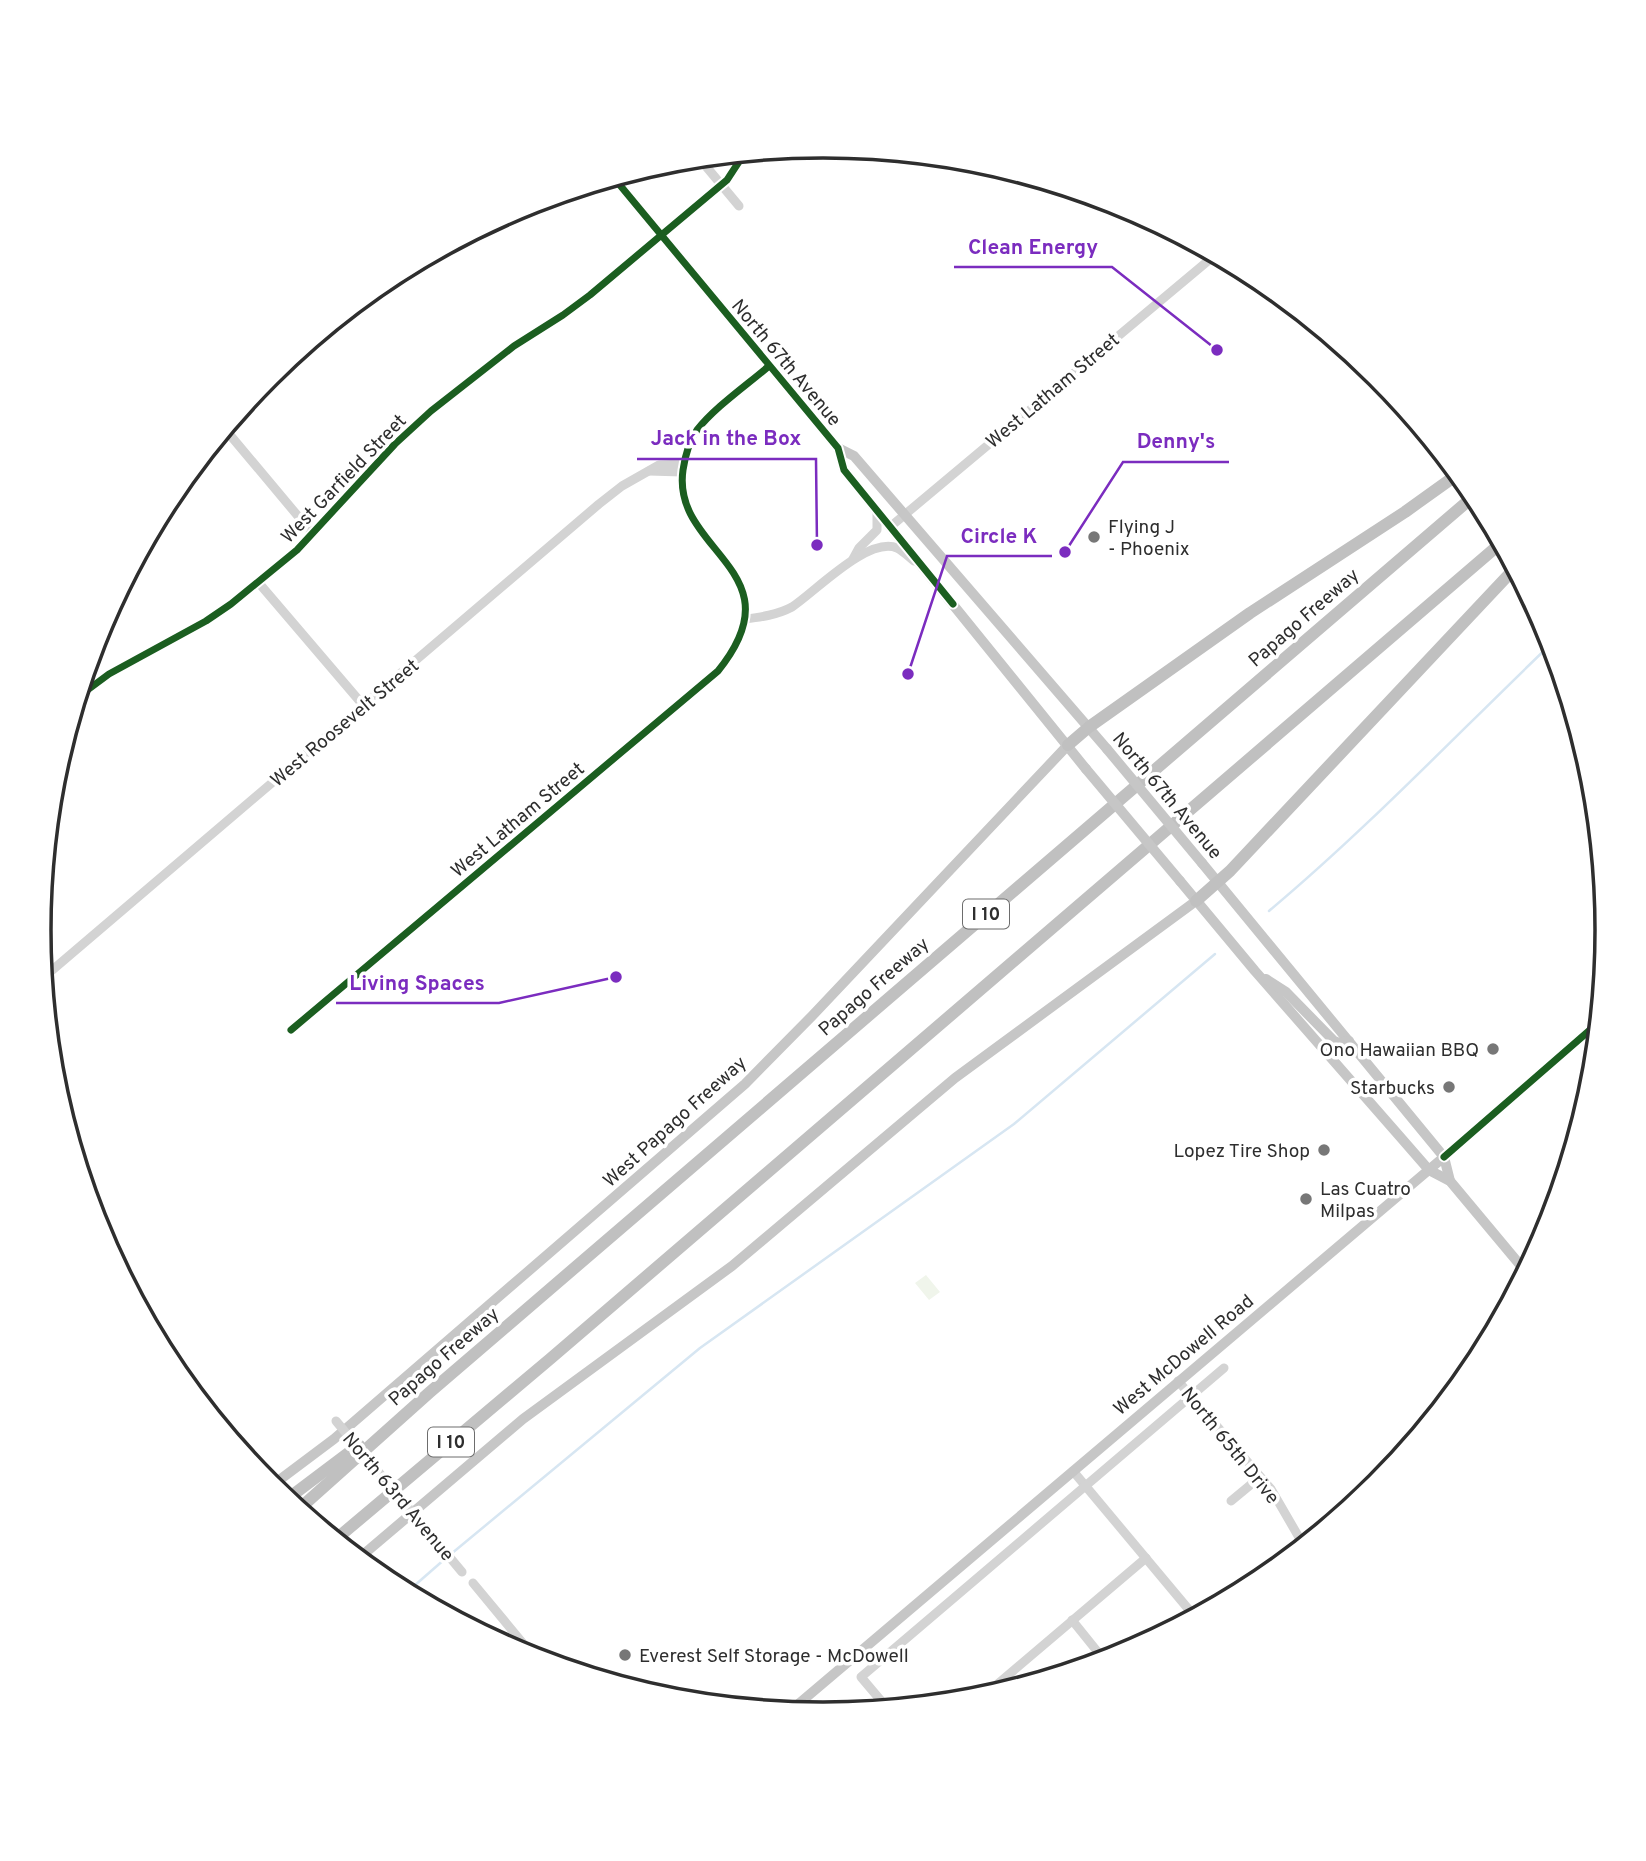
<svg xmlns="http://www.w3.org/2000/svg" width="1646" height="1861" font-family="Overpass,sans-serif">
<rect width="100%" height="100%" fill="#fff"/>
<polygon fill="#f0f5eb" points="926,1275 940,1292 929,1300 915,1283"/>
<g fill="none" stroke-linecap="round" stroke-linejoin="round">
<g stroke="#d7e6f2" stroke-width="2.5">
<path d="M1269 911C1369 827 1458 733 1552 643"/>
<polyline points="451,1554 700,1348 1014,1124 1215,954"/>
<polyline points="406,1593 446,1558"/>
</g>
<g stroke="#d3d3d3" stroke-width="9">
<polyline points="699,158 739,206"/>
<polyline points="225,429 313,534"/>
<polyline points="649,471 682,472"/>
<polyline points="890,527 1215,255"/>
<polyline points="853,559 859,548 877,530 877,511"/>
<polyline points="258,582 363,705"/>
<path d="M745 619C761 617 777 615 792 607 815 592 868 536 897 548 903 551 909 557 914 561"/>
<polyline points="78,697 109,674 206,621 231,604 297,550 395,444 431,411 514,346 563,315 590,295 727,180 744,154"/>
<polyline points="43,978 599,504 622,486 659,465 684,464"/>
<path d="M291 1030 718 671C800 570 671 552 683 470 685 456 689 442 697 430 715 407 747 385 769 366"/>
<polyline points="1178,1381 1271,1489 1304,1546"/>
<polyline points="1073,1471 1195,1617"/>
<polyline points="1231,1501 1260,1477"/>
<polyline points="473,1583 536,1659"/>
<polyline points="1072,1620 1105,1661"/>
<polyline points="980,1699 1146,1558"/>
<polyline points="888,1709 861,1677 1224,1368"/>
</g>
<g stroke="#c6c6c6" stroke-width="10">
<polyline points="614,178 838,448 854,456 1107,749"/>
<polyline points="838,448 844,470 1086,769"/>
<polyline points="1202,863 1444,1157 1450,1181"/>
<polyline points="1180,881 1255,971 1402,1139 1429,1170 1450,1181 1526,1272"/>
<polyline points="1266,979 1286,992 1334,1041 1339,1043 1349,1041"/>
<polyline points="270,1487 334,1439 745,1084 812,1016 1068,745"/>
<polyline points="358,1559 523,1419 732,1266 955,1078 1196,901"/>
<polyline points="789,1712 1444,1157 1598,1023"/>
</g>
<g stroke="#c0c0c0" stroke-width="12">
<polyline points="1068,745 1089,727 1250,613 1405,512 1458,474"/>
<polyline points="1196,901 1230,871 1515,568"/>
<polyline points="286,1500 359,1445"/>
<polyline points="298,1510 430,1392 1475,495"/>
<polyline points="335,1540 550,1359 1501,543"/>
</g>
<polyline stroke="#d3d3d3" stroke-width="9" points="336,1421 462,1572"/>
<g stroke="#c6c6c6" stroke-width="10">
<polyline points="1107,749 1202,863"/>
<polyline points="1086,769 1180,881"/>
</g>
<g stroke="#fff" stroke-width="11">
<g id="cycleway">
<polyline points="614,178 838,448 844,470 953,604"/>
<polyline points="78,697 109,674 206,621 231,604 297,550 395,444 431,411 514,346 563,315 590,295 727,180 744,154"/>
<path d="M291 1030 718 671C800 570 671 552 683 470 685 456 689 442 697 430 715 407 747 385 769 366"/>
<polyline points="1444,1157 1598,1023"/>
</g>
</g>
<use href="#cycleway" stroke="#1b5e20" stroke-width="7"/>
</g>
<g fill="#777" stroke="#fff" stroke-width="2.5">
<circle cx="1094" cy="537" r="7"/>
<circle cx="1493" cy="1049" r="7"/>
<circle cx="1449" cy="1087" r="7"/>
<circle cx="1324" cy="1150" r="7"/>
<circle cx="1306" cy="1199" r="7"/>
<circle cx="625" cy="1655" r="7"/>
</g>
<g text-anchor="middle" stroke-width="7" stroke-linejoin="round" paint-order="stroke">
<g fill="#fff" stroke="#6d6d6d" stroke-width="2">
<rect x="963" y="899.5" width="46" height="29" rx="5"/>
<rect x="428" y="1427.5" width="46" height="29" rx="5"/>
</g>
<g font-size="18" font-weight="bold" fill="#2e2e2e">
<text x="986" y="920">I 10</text>
<text x="451" y="1448">I 10</text>
</g>
<g font-size="19" fill="#2e2e2e" stroke="#fff">
<text transform="translate(787 362) rotate(50)" y="7">North 67th Avenue</text>
<text transform="translate(1052 390) rotate(-40)" y="7">West Latham Street</text>
<text transform="translate(343 478) rotate(-46)" y="7">West Garfield Street</text>
<text transform="translate(1303 617) rotate(-41)" y="7">Papago Freeway</text>
<text transform="translate(344 722) rotate(-40)" y="7">West Roosevelt Street</text>
<text transform="translate(1168 795) rotate(50)" y="7">North 67th Avenue</text>
<text transform="translate(517 819) rotate(-40)" y="7">West Latham Street</text>
<text transform="translate(873 986) rotate(-41)" y="7">Papago Freeway</text>
<text transform="translate(674 1121) rotate(-42)" y="7">West Papago Freeway</text>
<text transform="translate(1183 1354) rotate(-40)" y="7">West McDowell Road</text>
<text transform="translate(443 1356) rotate(-41)" y="7">Papago Freeway</text>
<text transform="translate(1231 1445) rotate(51)" y="7">North 65th Drive</text>
<text transform="translate(399 1496) rotate(50)" y="7">North 63rd Avenue</text>
</g>
<g font-size="19" fill="#2e2e2e" stroke="#fff" text-anchor="start">
<text x="1108" y="533">Flying J<tspan x="1108" dy="22">- Phoenix</tspan></text>
<text x="1479" y="1056" text-anchor="end">Ono Hawaiian BBQ</text>
<text x="1435" y="1094" text-anchor="end">Starbucks</text>
<text x="1310" y="1157" text-anchor="end">Lopez Tire Shop</text>
<text x="1320" y="1195">Las Cuatro<tspan x="1320" dy="22">Milpas</tspan></text>
<text x="639" y="1662">Everest Self Storage - McDowell</text>
</g>
</g>
<path d="M0 0H1646V1861H0ZM51 930a772 772 0 1 1 1544 0a772 772 0 1 1-1544 0Z" fill="#fff" fill-rule="evenodd"/>
<path fill="none" stroke="#2e2e2e" stroke-width="3.5" d="M51 930a772 772 0 1 1 1544 0a772 772 0 1 1-1544 0Z"/>
<path fill="none" stroke="#7b2cbf" stroke-width="2.5" d="M1217 350L1112 267H954M817 545L816 459H637M1065 552L1123 462H1229M908 674L947 556H1052M616 977L499 1003H336"/>
<g fill="#7b2cbf" stroke="#fff" stroke-width="2.5">
<circle cx="1217" cy="350" r="7"/>
<circle cx="817" cy="545" r="7"/>
<circle cx="1065" cy="552" r="7"/>
<circle cx="908" cy="674" r="7"/>
<circle cx="616" cy="977" r="7"/>
</g>
<g font-size="21" text-anchor="middle" font-weight="bold" fill="#7b2cbf" stroke="#fff" stroke-width="7" stroke-linejoin="round" paint-order="stroke">
<text x="1033" y="254">Clean Energy</text>
<text x="726" y="445">Jack in the Box</text>
<text x="1176" y="448">Denny's</text>
<text x="999" y="543">Circle K</text>
<text x="417" y="990">Living Spaces</text>
</g>
</svg>
